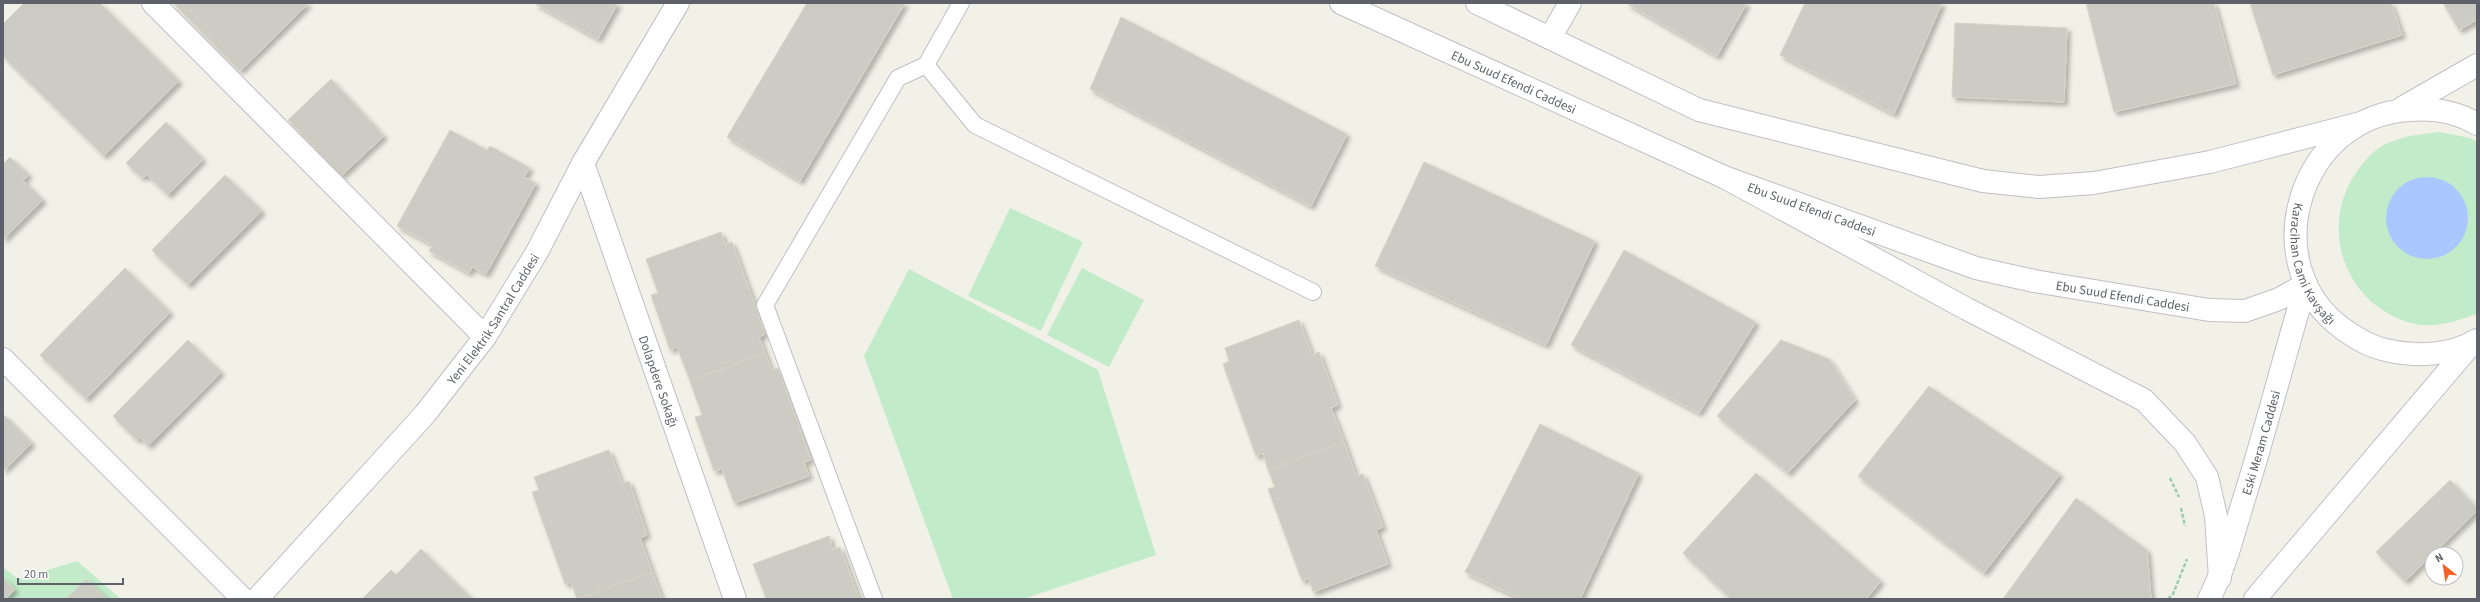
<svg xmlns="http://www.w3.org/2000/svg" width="2480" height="602" font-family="'Source Sans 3',sans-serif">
<defs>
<filter id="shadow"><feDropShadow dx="3.5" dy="3.5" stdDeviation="2" flood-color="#0004"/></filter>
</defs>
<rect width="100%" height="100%" fill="#f2f1e7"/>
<g fill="#c2ebca">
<path d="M2440 132 2470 138 2477 142V314C2457 321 2436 328 2415 324 2350 309 2319 236 2352 179 2359 168 2370 153 2382 146 2401 136 2419 134 2440 132Z"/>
<polygon points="1010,208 1083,242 1041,331 968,296"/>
<polygon points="1082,268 1144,300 1109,367 1047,335"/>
<polygon points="909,269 1098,370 1156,555 1023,599 953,599 864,356"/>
<polygon points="77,561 121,599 3,599 3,567 18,579"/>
</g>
<circle fill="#aac8ff" cx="2427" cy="218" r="41"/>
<g fill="#cdccc4" stroke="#d7d5c4" filter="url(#shadow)">
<polygon points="24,3 100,3 179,81 104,156 3,56 3,24"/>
<polygon points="173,3 309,3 240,71"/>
<polygon points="534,3 618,3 598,39"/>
<polygon points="807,3 905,3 800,181 727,137"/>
<polygon points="1626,3 1747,3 1717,56"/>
<polygon points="1805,3 1942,3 1894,114 1780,55"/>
<polygon points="2086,3 2214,3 2236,84 2114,112"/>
<polygon points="2250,3 2391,3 2402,35 2273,75"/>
<polygon points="2443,3 2477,3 2477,20 2459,30"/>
<polygon points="1121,17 1347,134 1311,206 1090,89"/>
<polygon points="1955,23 2067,28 2064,102 1952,97"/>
<polygon points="331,79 384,136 341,176 288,120"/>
<polygon points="166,122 203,159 168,195 147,175 142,178 126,163"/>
<polygon points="450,130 487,150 490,146 530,168 524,177 536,183 486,274 472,267 469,273 429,251 433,245 397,226"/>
<polygon points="10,157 29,175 23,180 43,200 3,240 3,164"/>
<polygon points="1424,162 1595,241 1546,345 1375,266"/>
<polygon points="225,175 262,211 188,285 152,250"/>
<polygon points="721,232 725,245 732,242 765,334 759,337 765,353 690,381 677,347 670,350 651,295 658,293 646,259"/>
<polygon points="1624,250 1756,322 1699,413 1571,345"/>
<polygon points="125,268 170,312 86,399 40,355"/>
<polygon points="1299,320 1312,355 1319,352 1338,405 1331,408 1344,442 1268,470 1263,453 1256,456 1223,364 1229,361 1225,348"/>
<polygon points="188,340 221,372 148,446 140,437 137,440 113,416"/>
<polygon points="1781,340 1829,359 1855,400 1788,473 1717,416"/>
<polygon points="765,353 771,370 778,368 811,460 804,462 809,476 734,503 722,469 714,471 695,417 702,415 690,381"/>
<polygon points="1929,386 2060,474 1984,573 1858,476"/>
<polygon points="3,414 32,443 3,471"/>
<polygon points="1540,424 1639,473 1580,599 1521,599 1465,572"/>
<polygon points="1344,442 1356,476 1363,474 1383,527 1376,530 1388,564 1313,592 1309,578 1302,581 1268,489 1275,487 1268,470"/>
<polygon points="609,450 622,484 629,481 647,535 640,538 652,572 577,599 571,582 565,584 532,492 539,490 534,477"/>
<polygon points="1756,473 1881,581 1866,599 1731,599 1683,553"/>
<polygon points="2450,480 2477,508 2477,511 2405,581 2376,552"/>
<polygon points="2076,498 2147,550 2151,599 2003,599"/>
<polygon points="829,536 833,550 840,547 859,599 762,599 766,598 753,564"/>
<polygon points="421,549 472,599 362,599 391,570 396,575"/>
<polygon points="652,572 662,599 577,599"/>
<polygon points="3,578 15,589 6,599 3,599"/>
<polygon points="86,579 107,599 66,599"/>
</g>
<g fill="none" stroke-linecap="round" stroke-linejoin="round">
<g stroke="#bebfc6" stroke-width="18">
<g id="service">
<polyline points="926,65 975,125 1313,292"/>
<polyline points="874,599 765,305 898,78 926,65 961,3"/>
</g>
</g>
<g stroke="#bebfc6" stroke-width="24">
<g id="minor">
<polyline points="153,3 485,337"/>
<polyline points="1550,38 1570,3"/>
<path id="s1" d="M583 163 735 599"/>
<polyline points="3,359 243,599"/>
</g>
</g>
<g stroke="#bebfc6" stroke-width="24">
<g id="tertiary">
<path id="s2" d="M1341 3 1724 177 1976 268 2034 281 2209 310 2245 311 2279 299 2306 284"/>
<polyline points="1477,3 1699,110 1983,181 2039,187 2094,183 2210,162 2361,123"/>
<path id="s3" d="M257 599 425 414 485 337 537 252 583 163 678 3"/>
</g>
</g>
<g stroke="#bfc1c8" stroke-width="24">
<g id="secondary">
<polyline points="2402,108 2477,65"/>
<path id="s4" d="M2477 124C2457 112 2433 108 2410 110 2300 115 2253 264 2343 329 2356 338 2370 347 2386 350 2416 357 2450 356 2477 340"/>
<polyline points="1724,177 1967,309 2144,400 2185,443 2207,477 2216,516 2220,578"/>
<path id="s5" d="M2209 599C2225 568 2233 535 2243 502 2266 430 2284 356 2306 284"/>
<polyline points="2255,599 2473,342"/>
</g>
</g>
<g stroke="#9accb3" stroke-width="2.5" stroke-dasharray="4 2" stroke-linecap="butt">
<polyline points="2170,478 2179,497"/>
<polyline points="2181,508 2185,526"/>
<polyline points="2168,599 2173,594 2187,559"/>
</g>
<use href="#service" stroke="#fff" stroke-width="16"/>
<use href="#minor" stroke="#fff" stroke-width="22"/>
<use href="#tertiary" stroke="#fff" stroke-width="22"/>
<use href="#secondary" stroke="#fff" stroke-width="22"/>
</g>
<g text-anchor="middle" stroke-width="3" stroke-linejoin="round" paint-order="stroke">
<g font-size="13" fill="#5e6169" stroke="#fff">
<text dy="5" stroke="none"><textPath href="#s2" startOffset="190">Ebu Suud Efendi Caddesi</textPath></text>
<text dy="5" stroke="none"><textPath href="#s2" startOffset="514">Ebu Suud Efendi Caddesi</textPath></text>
<text dy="5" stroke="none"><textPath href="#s4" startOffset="289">Karacihan Cami Kavşağı</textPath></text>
<text dy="5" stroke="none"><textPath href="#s2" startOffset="838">Ebu Suud Efendi Caddesi</textPath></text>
<text dy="5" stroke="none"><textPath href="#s3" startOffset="367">Yeni Elektrik Santral Caddesi</textPath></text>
<text dy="5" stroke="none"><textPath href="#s1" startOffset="231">Dolapdere Sokağı</textPath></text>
<text dy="5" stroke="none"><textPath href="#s5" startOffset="165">Eski Meram Caddesi</textPath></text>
</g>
</g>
<rect width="2480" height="602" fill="none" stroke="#5e6169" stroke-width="8"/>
<g transform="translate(2444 566) rotate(330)"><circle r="19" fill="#ffffff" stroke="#bfc0c3"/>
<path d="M0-3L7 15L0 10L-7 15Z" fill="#f96226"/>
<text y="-6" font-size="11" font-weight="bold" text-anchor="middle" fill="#5e6169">N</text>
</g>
<path d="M18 578v6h105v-6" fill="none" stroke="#5e6169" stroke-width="2"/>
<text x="24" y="578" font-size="12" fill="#5e6169" stroke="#ffffff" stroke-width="3" paint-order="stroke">20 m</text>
</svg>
